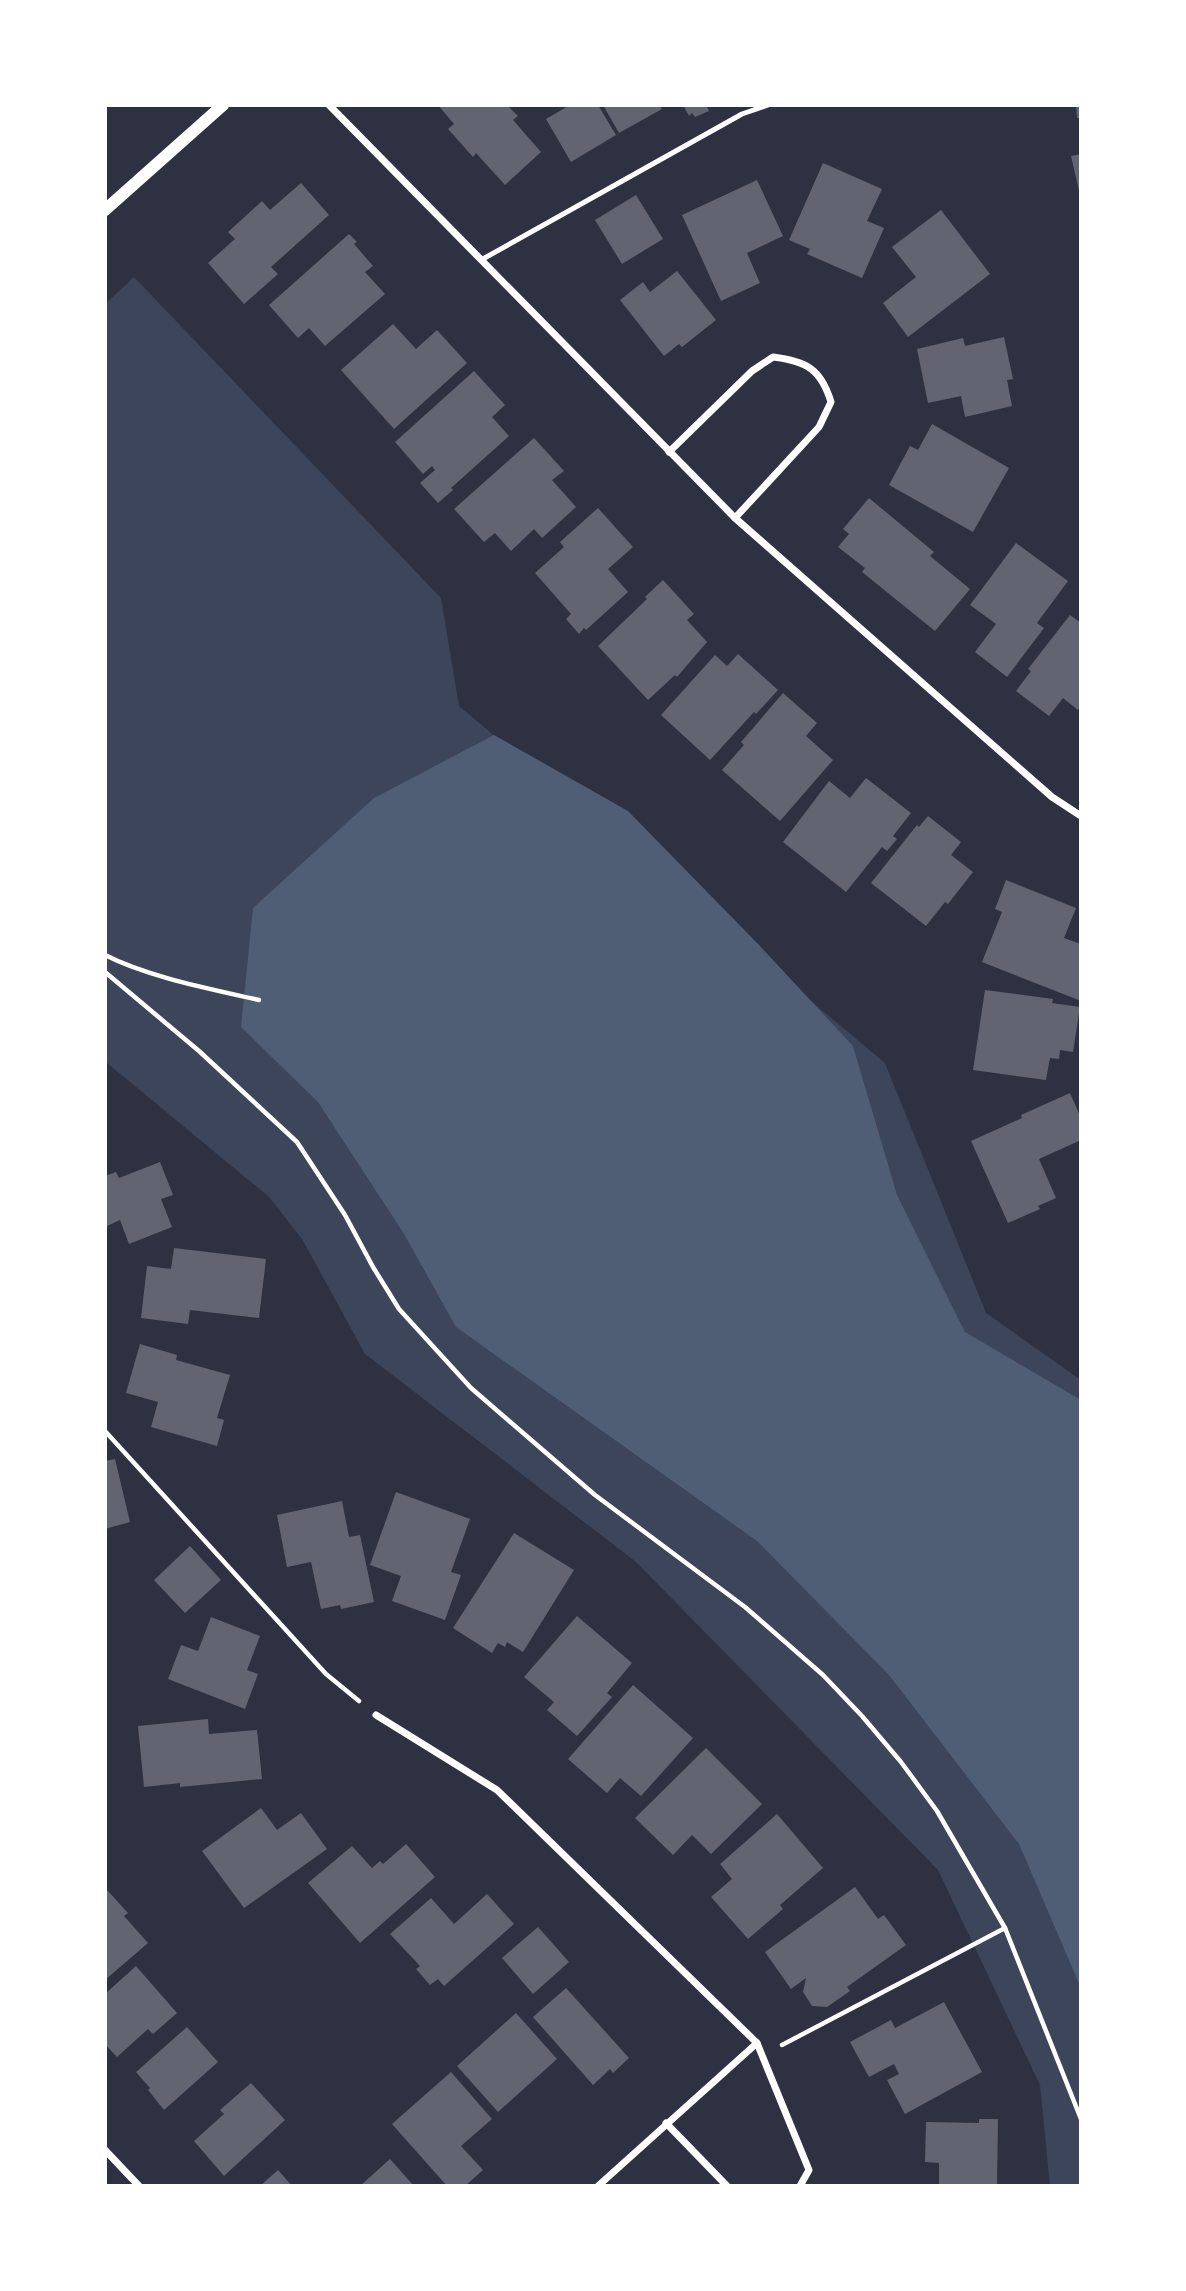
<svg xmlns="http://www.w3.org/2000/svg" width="1186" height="2291" font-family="Jost,sans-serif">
<rect width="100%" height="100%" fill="#2d3142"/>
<polygon fill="#3c4559" points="134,277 441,598 459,706 885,1063 986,1313 1081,1380 1081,2186 1050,2186 1040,2085 938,1870 636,1562 365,1354 302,1239 269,1197 107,1063 105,1051 105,304"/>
<polygon fill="#4f5d75" points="494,735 628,811 760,946 853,1046 897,1195 965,1332 1081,1400 1081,1988 1019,1844 889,1675 757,1541 456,1327 404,1234 318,1102 241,1027 253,908 374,798"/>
<g fill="#626471">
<polygon points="438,105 507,105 518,116 513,120 541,152 505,185 476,153 473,157 448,129 454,124"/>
<polygon points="570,105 598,105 616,135 571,162 546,119"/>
<polygon points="603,105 659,105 662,109 619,133"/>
<polygon points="683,105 706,105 709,111 695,117 692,113 689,116"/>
<polygon points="1076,105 1081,105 1081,118 1077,118"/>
<polygon points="1081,154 1081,195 1080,195 1071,156"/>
<polygon points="823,163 882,189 867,221 884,228 862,278 807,254 810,249 789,240"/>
<polygon points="757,180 783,236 747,253 760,283 721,301 682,215"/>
<polygon points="301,183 329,215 271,267 278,274 244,304 208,263 235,239 228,232 262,201 270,210"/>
<polygon points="636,195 663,239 622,264 595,220"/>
<polygon points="941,210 990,274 908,337 883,303 916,277 892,247"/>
<polygon points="349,234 357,242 354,244 373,266 365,272 385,294 325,346 309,328 298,338 269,305"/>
<polygon points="677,271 716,320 682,347 679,344 664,356 620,300 643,282 650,292"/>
<polygon points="393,324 416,349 437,330 467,363 394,429 341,370"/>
<polygon points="1004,337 1013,379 1007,380 1012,406 965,417 961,396 928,403 917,349 963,338 965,346"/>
<polygon points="474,371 505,405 492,417 509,436 451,488 453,490 438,503 420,483 435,470 432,466 423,474 395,442"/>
<polygon points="932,424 1009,468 973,532 889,485 910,446 918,450"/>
<polygon points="534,438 564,471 552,480 576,507 542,538 534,529 511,551 495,533 484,542 454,509"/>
<polygon points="869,498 934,552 930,556 970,589 935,631 862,572 865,568 838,547 849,534 843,529"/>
<polygon points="598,508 633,547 608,569 628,592 586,630 584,628 579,634 566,619 571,614 535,573 564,547 560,542"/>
<polygon points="1016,543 1068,581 1037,623 1044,628 1007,677 975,652 996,624 970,605"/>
<polygon points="663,580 694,614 687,620 707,642 677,677 675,675 648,700 598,646 647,599 645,597"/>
<polygon points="1070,615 1081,623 1081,706 1078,710 1063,698 1049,716 1016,691 1031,671 1028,669"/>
<polygon points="738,654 778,690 756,714 754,712 710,760 661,715 715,655 727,666"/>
<polygon points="783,693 817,723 806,736 833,760 780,821 722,770 744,745 741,742"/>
<polygon points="866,778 911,813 893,836 897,839 887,851 882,847 846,892 783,842 829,781 850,798"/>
<polygon points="928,816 961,842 951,855 973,872 948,904 945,902 926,926 871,883 917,825 919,827"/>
<polygon points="1006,880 1076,908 1064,938 1081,944 1081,1001 982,962 1002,912 995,909"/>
<polygon points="985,990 1053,999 1052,1003 1080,1007 1073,1052 1060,1050 1059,1059 1050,1058 1046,1080 973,1070"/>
<polygon points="1070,1093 1081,1118 1081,1140 1039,1159 1056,1198 1038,1206 1040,1209 1008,1223 971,1141 1022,1118 1021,1115"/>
<polygon points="160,1162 173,1195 161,1199 172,1227 129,1244 120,1220 105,1227 105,1176 116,1172 119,1178"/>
<polygon points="174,1248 266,1259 259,1318 190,1310 188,1324 141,1318 147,1266 171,1269"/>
<polygon points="140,1344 177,1355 176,1360 230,1375 217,1418 224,1420 217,1446 151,1427 158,1402 126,1393"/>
<polygon points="115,1459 130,1522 105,1529 105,1461"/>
<polygon points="396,1492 470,1519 451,1572 461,1575 445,1620 392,1601 401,1576 370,1565"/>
<polygon points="342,1501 349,1537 360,1535 374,1602 341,1609 340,1605 321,1609 311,1562 287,1567 277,1515"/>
<polygon points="514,1533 574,1570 523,1652 507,1642 505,1647 498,1643 492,1653 453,1628"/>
<polygon points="190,1546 221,1580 185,1613 154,1580"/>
<polygon points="577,1616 632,1663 607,1693 612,1697 577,1736 547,1710 554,1702 524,1677"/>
<polygon points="211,1617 260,1636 247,1670 258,1674 245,1709 168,1679 181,1645 198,1651"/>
<polygon points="633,1685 693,1738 641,1796 620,1778 607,1793 568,1759"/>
<polygon points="208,1719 209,1734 257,1730 262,1779 180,1787 180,1783 144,1787 138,1726"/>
<polygon points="706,1748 762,1804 711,1854 692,1835 673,1855 635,1818"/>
<polygon points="261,1808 277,1830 301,1813 327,1849 244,1908 202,1851"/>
<polygon points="777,1814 823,1868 780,1905 783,1909 748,1939 711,1897 732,1879 720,1864"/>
<polygon points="406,1844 435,1877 360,1943 308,1883 352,1846 372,1868 380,1861 383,1864"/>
<polygon points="855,1887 878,1919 884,1915 906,1945 847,1987 850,1991 827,2007 812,2006 803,1992 806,1978 791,1989 765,1952"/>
<polygon points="107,1890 128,1913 124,1916 148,1943 105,1980 105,1891"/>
<polygon points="487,1894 514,1924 444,1986 438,1979 430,1985 416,1969 420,1966 390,1934 431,1898 454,1924"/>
<polygon points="538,1927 569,1962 533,1994 502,1958"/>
<polygon points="136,1966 177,2013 153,2034 148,2029 117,2057 105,2044 105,1994"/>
<polygon points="566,1988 629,2058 613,2073 610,2069 593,2085 533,2017"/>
<polygon points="944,2002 982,2072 905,2114 887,2080 899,2074 894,2064 869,2077 850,2042 891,2020 895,2028"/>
<polygon points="516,2013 557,2059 498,2112 457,2066"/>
<polygon points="187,2027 218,2062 164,2110 148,2090 150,2088 136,2072"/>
<polygon points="451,2072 492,2119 461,2146 483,2170 465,2186 447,2186 392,2124"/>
<polygon points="251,2083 285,2120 224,2176 194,2141 224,2114 220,2110"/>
<polygon points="979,2119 998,2119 997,2186 939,2186 939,2163 925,2162 926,2122 979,2123"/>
<polygon points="390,2159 414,2186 360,2186"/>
<polygon points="278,2170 292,2186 260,2186"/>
</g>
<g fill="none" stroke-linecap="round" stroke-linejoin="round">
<g stroke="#fff" stroke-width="4.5">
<path d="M105 955C148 977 211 989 259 1000"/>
<polyline points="105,972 199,1051 297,1142 345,1215 373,1267 399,1309 471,1388 595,1495 745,1607 823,1675 862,1716 901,1762 937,1811 1005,1928 1081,2119"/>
<polyline points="105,1431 326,1674 359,1701"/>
<polyline points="782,2045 1005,1928"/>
</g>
<polyline stroke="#fff" stroke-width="5" points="481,260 742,114 768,105"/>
<g stroke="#fff" stroke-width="7">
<polyline points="329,105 735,518 1052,797 1081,816"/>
<path d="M669 452 752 371 773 357C806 361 821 369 831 402L819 427 735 518"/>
<polyline points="376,1715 497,1790 757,2043 809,2170 800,2186"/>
<polyline points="666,2123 727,2186"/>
<polyline points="105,2150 139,2186"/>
<polyline points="598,2186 757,2043"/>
</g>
<polyline stroke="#fff" stroke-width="12" points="105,210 223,105"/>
</g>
<rect width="1186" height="2291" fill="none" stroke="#ffffff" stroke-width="214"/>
</svg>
